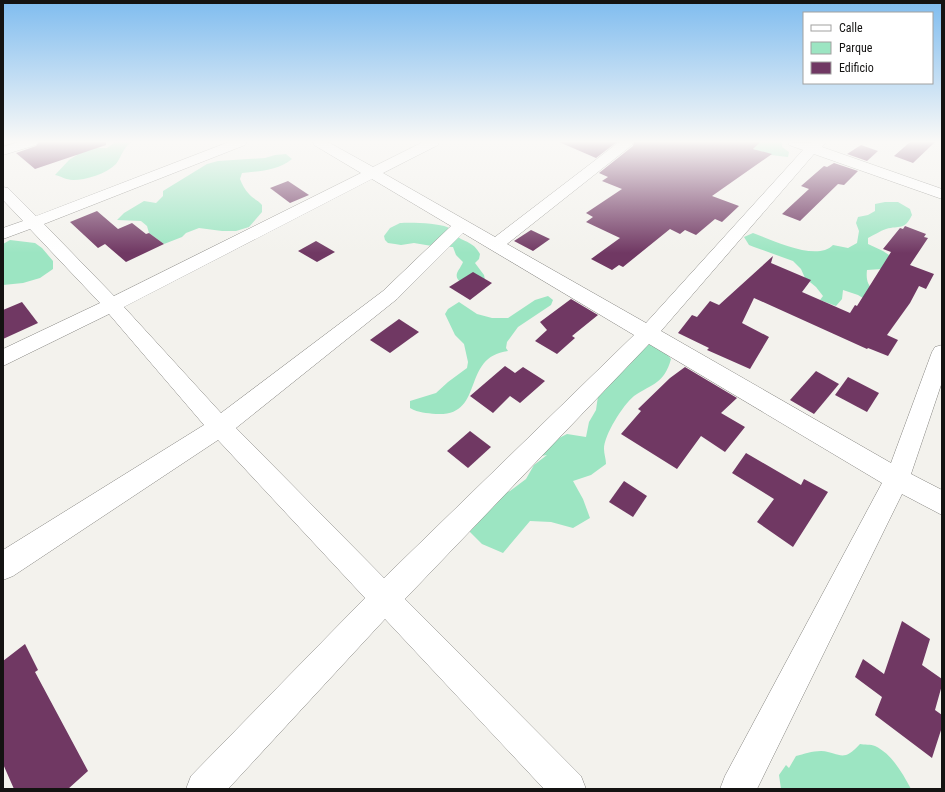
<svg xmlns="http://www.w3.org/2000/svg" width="945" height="792" font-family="'Roboto Condensed',sans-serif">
<rect width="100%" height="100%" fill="#f3f2ed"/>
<g fill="#9ce5c2">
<path d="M50 142H80L86 148H107L115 142H132C123 147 122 156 116 164 106 174 86 180 73 180 66 180 61 176 55 175L69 160 77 155 57 143Z"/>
<polygon points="751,142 782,142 782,147 789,152 788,157 771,155 754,149"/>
<path d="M286 154 292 159C277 171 260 171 242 173L240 179C242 184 245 190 249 194 253 199 258 200 262 205V212L249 227 236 231H222L199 228 186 233 182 237 164 244 149 233 147 226 141 221 117 220 124 213 144 201 156 203 163 196V191L207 164 218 161 265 158 275 155Z"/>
<path d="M885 202H898L910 209 912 215C904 231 900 225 886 229 880 231 874 235 868 238V244L883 251 895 259 882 269 867 270C866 279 867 285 875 292L871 303 858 295 843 290 842 299 836 306 820 300 823 296 816 287 805 278 801 269 793 261 754 247 749 245 744 237 753 233C772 240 805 256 825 250 828 249 831 247 833 245L848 248 857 243 859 231 856 223 858 217 868 215 875 211V204Z"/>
<path d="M400 223C409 222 439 223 447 227 453 229 456 236 461 239 470 243 475 245 480 254L479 259 475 263 484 275 485 280 463 284C451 275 459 272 463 262L456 255 453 247 432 246 414 243 401 245 395 244 388 243 385 240 384 236 390 228Z"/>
<polygon points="10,240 35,243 42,248 53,261 53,269 40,278 23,283 3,285 3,244"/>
<path d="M548 296 553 300 551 305 518 327 507 342 506 348 508 351C460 357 486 417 436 414 426 413 419 413 410 408V401L436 393 448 382 467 368 468 362 464 344 455 335 445 314 448 309 459 302 477 314 492 318H508L535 300Z"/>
<path d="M643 342 661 347 671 359C664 384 653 383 634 396 623 405 604 435 604 449 604 454 606 459 606 464L591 475 573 481 583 499 590 518 573 528 551 522 530 521 503 553 482 544 467 529 491 499 510 491 526 479 534 465 547 455 541 456 551 442 567 434 586 437 589 422 596 410 598 396Z"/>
<path d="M860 744C864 745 871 744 875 746 892 754 903 774 911 789H781L779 775 786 765 789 768 796 756C804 754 812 751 821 751 840 752 842 764 860 744Z"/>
</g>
<g fill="#703863">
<polygon points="39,142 106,142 106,145 35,169 16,153 36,146"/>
<polygon points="559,142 617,142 596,158"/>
<polygon points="634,142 760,142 753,149 772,154 712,196 739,206 722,222 715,219 696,235 685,230 680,234 670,229 623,267 619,265 612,270 591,259 620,238 586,222 593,217 586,213 622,189 602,181 608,177 599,173 633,146"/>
<polygon points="910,142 935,142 913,163 894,156"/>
<polygon points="861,145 878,151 867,161 847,154"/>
<polygon points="834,163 858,171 844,185 838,184 800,221 782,214 809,189 801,186 824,166 827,167"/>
<polygon points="288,181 309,195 290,203 270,188"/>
<polygon points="97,211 118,229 132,223 146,234 149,233 164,244 126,262 105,244 98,248 70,222"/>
<polygon points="905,226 926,234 924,237 928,238 910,265 934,274 926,289 919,286 910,303 887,335 898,340 888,356 868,348 867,349 754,298 742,323 769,337 750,369 707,350 709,348 678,333 692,315 697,317 710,301 719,305 773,256 771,263 811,280 802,292 850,313 855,305 857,306 891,252 883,249 900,228 903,229"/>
<polygon points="531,230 550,239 533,251 514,241"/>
<polygon points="316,241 335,252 317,262 298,251"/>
<polygon points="473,272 492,283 470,300 449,287"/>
<polygon points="571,299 598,315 572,336 575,338 557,354 535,341 547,330 540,322"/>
<polygon points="22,302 38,323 3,339 3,310"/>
<polygon points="399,319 419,332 390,353 370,340"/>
<polygon points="505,366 515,373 523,367 545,381 520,403 510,396 493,413 470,396"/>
<polygon points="685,367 737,398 721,413 745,427 725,452 701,436 677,469 621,434 641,411 638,409 670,378"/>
<polygon points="816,371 839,384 814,414 790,400"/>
<polygon points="848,377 879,393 867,412 835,395"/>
<polygon points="470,431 491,447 468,468 447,451"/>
<polygon points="746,453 801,485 804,479 828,492 793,547 757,522 774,499 732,473"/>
<polygon points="624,481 647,496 633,517 609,502"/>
<polygon points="902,621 930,639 922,665 942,679 942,685 935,710 942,715 942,727 932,758 875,715 882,697 855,677 863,659 884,674"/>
<polygon points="25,644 38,670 35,672 88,771 68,789 14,789 3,764 3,661"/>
</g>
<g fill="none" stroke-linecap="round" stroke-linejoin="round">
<g stroke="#868581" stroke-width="1">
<g id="minor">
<polygon points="18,142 38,142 36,145 3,155 3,147"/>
<path d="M229 142H247L245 145 44 224 114 296 361 173 314 145 313 142H328L373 167 423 142H439L438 145 383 173 495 237 619 142H633L632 145 507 244 646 323 803 150 789 145 788 142 810 143 812 142H826L822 147 942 189V199L814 154 661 331 891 463 932 352 935 347 942 345V382L911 474 942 490V515L902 494 757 789H720L725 776 882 483 649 344 405 599 581 776 586 789H544L385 619 228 789H186L191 776 365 598 218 440 13 576 3 580V550L204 425 109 314 3 366V349L100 303 30 229 3 239V228L23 221 3 200V187L8 188 36 216ZM372 179 451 226 383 291 221 413 124 307ZM463 233 634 335 384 578 236 428 397 299Z"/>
</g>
</g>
<use href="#minor" fill="#fff" fill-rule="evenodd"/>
</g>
<linearGradient id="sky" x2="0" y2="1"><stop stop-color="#7fbcef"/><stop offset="0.56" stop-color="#faf9f7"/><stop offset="1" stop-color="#faf9f7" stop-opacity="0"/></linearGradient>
<rect width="945" height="253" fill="url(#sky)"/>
<rect width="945" height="792" fill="none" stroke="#141312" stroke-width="8"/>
<rect x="803" y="12" width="130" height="72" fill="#ffffff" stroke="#a1a1a0"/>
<rect x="811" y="25" width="20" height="6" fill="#ffffff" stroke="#a1a1a0"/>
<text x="839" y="32" font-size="12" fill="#141312">Calle</text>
<rect x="811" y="42" width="20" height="12" fill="#9ce5c2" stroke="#a1a1a0"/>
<text x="839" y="52" font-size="12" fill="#141312">Parque</text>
<rect x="811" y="62" width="20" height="12" fill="#703863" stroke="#a1a1a0"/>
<text x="839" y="72" font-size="12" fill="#141312">Edificio</text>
</svg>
